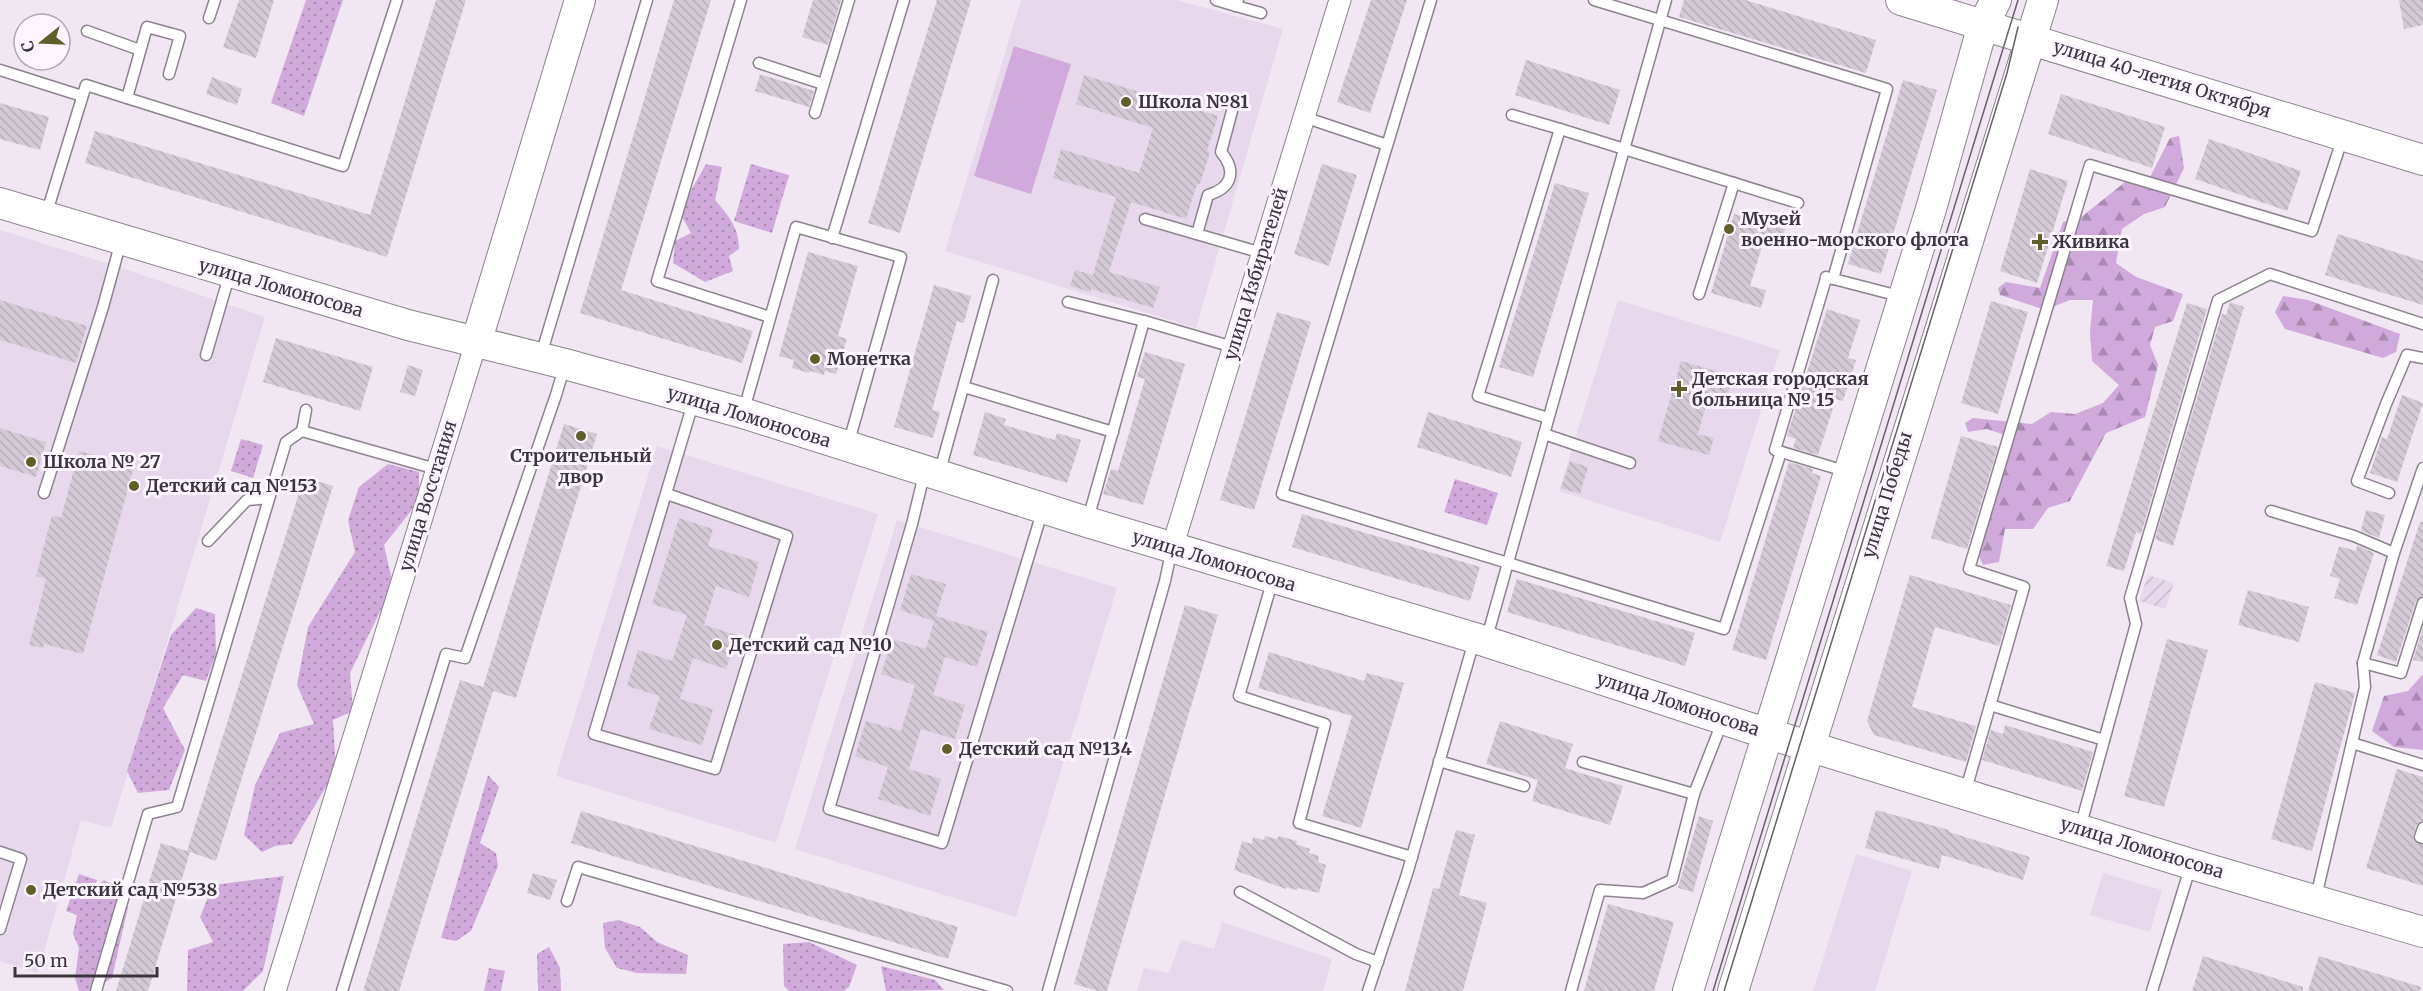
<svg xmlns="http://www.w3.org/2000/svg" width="2423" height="991" font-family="Merriweather,serif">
<defs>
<pattern id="industrial-furrows" width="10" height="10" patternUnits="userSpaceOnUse" patternTransform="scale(1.5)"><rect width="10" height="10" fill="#e7d9eb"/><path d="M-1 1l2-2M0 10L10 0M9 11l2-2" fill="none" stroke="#c7bbca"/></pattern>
<pattern id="forest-firs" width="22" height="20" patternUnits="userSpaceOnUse" patternTransform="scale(1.5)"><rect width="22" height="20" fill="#cfaada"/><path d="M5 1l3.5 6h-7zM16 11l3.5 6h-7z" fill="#a98bb2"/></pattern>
<pattern id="park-dots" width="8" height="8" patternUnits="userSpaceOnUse" patternTransform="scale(1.5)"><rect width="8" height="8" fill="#cfaada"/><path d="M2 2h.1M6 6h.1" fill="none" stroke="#a98bb2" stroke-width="1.8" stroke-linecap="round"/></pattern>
<pattern id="building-back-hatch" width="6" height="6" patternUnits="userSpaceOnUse" patternTransform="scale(1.5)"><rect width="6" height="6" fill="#d3cad6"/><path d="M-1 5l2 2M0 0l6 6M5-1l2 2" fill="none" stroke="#b6aeb9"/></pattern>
</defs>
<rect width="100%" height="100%" fill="#f0e7f3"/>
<g fill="#e7d9eb">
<polygon points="1021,0 1176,0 1283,29 1196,328 945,251"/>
<polygon points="0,230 122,268 265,317 111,828 81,820 38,973 0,961"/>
<polygon points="1618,300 1780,350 1720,542 1559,491"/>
<polygon points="657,446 878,514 776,843 556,776"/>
<polygon points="897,520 1117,588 1016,917 795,849"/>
<polygon points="1856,854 1912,871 1875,991 1813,991"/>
<polygon points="2103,873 2162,890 2150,932 2090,915"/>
<polygon points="1222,922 1332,959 1323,991 1137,991 1144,968 1169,973 1181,940 1214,949"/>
</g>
<polygon fill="url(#industrial-furrows)" points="2148,575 2174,583 2165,609 2139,601"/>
<polygon fill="#cfaada" points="1014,46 1071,64 1031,194 974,176"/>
<g fill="url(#forest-firs)">
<polygon points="2179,136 2184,168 2165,207 2144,214 2122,229 2116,263 2136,277 2183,294 2173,321 2155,327 2150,345 2158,365 2145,417 2106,433 2070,501 2048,508 2033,529 2005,529 1999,562 1983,565 1978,554 2008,436 1987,429 1968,432 1965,423 1973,418 2032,424 2051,412 2075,414 2103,403 2119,385 2092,361 2090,331 2093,300 2070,300 2045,310 2000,295 1998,288 2006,282 2040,288 2063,222 2080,218 2125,182 2148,181 2170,138"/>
<polygon points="2283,296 2308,300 2400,334 2396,352 2383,358 2285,329 2275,312"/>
<polygon points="2423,674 2423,750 2394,747 2372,731 2384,696 2408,691"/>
</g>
<g fill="url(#park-dots)">
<polygon points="306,0 343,0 304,116 271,103"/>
<path d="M706 164 722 167 715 200C729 216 739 228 739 249L729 256 733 271 705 282 673 263 675 241 691 233 681 215 688 196Z"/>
<polygon points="751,164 789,175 772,233 734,221"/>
<polygon points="241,439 263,445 253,478 231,471"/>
<polygon points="388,464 419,472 419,501 384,545 393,585 350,673 353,711 333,720 336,770 292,844 275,846 262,852 244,835 255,785 280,733 314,724 297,685 308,627 355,552 348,520 359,487"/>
<polygon points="1455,479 1498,493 1487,525 1444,512"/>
<polygon points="196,608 215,614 216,654 206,681 183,675 163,708 185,750 169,790 138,793 127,771 171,635"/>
<polygon points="488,775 499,787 480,843 496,853 498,866 471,931 456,941 441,938"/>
<polygon points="79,874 97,880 94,889 104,880 116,887 128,907 112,978 90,991 79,991 75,978 79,948 73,934 77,915 66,911"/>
<polygon points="284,876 263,971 243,991 187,991 188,950 213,942 200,917 213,885"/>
<polygon points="618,920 640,927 657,942 688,955 686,974 637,973 617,968 605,948 603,923"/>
<polygon points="809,942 857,965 849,987 844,991 789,991 784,986 783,944"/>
<polygon points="549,947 560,968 561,991 538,991 537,954"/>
<polygon points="881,966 935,980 944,990 886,991"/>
<polygon points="489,968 505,971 501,991 484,991"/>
</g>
<g fill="url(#building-back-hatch)">
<polygon points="239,0 274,0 256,58 223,47"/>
<polygon points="436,0 466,0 387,257 85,163 95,131 370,215"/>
<polygon points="674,0 711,0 621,290 753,331 742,363 580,313"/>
<polygon points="813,0 841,0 828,45 802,37"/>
<polygon points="937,0 971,0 900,233 868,223"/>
<polygon points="1371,0 1407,0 1370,113 1337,102"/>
<polygon points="1684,0 1745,0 1876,40 1866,73 1679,17"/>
<polygon points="2399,0 2423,0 2423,25 2404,29"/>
<polygon points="1526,60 1620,90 1609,125 1515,95"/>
<polygon points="760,74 814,91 809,107 755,91"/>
<polygon points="1084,75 1218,116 1207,151 1210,152 1200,184 1197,184 1186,219 1131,202 1109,272 1160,287 1153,308 1091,289 1090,292 1070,286 1075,270 1093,275 1116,197 1053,178 1061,149 1139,173 1153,128 1076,104"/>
<polygon points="212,77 242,89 237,105 206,94"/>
<polygon points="1903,80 1937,90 1881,274 1848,264"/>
<polygon points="2061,94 2165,127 2152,168 2048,134"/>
<polygon points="0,103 49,117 40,150 0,139"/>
<polygon points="2209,139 2301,171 2287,211 2195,179"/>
<polygon points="1322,164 1357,175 1329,266 1294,254"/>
<polygon points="2030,169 2068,181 2037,283 2000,271"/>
<polygon points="1555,183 1589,193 1533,377 1499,367"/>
<polygon points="1734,214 1785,229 1780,248 1763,243 1750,286 1766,290 1761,308 1711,293"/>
<polygon points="2338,234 2423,261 2423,305 2325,275"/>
<polygon points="808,252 858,266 838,336 847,339 836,374 825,371 824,375 810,371 809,373 792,368 794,360 779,356"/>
<polygon points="934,285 971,296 964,323 957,321 932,410 940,412 933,438 894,427"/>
<polygon points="0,300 87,326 76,363 0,340"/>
<polygon points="1991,301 2028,312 1998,414 1961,403"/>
<polygon points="2230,302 2244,307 2173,546 2155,539 2222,314 2226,315"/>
<polygon points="2187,303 2207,309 2141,534 2136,532 2124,571 2106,566"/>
<polygon points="1827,309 1860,320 1848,358 1856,360 1843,401 1836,399 1818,455 1793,448 1796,439 1787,436"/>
<polygon points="1277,312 1311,322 1254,510 1220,500"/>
<polygon points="276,338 373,367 360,411 263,382"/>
<polygon points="1145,352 1185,364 1143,505 1103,494 1111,469 1118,471 1145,379 1137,377"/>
<polygon points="1681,361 1733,376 1727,396 1710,391 1698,434 1714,438 1709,455 1658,441"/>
<polygon points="408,365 423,370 415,396 400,392"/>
<polygon points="2402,395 2423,403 2397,482 2370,473 2382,437 2387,439"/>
<polygon points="985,412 1006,419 1004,425 1055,440 1057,433 1081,440 1067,483 973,455"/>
<polygon points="1428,412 1522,442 1511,477 1417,447"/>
<polygon points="564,424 597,434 516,698 493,691 399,991 363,991 460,680 483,687"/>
<polygon points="0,428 46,442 36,477 0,466"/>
<polygon points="1961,436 1998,447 1967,549 1931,538"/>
<polygon points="79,451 95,455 94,460 133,470 83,654 44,644 43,648 29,645 46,579 36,576 52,515 61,518"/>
<polygon points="1570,461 1588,467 1580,494 1561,488"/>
<polygon points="1789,462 1813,469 1812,473 1821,476 1766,660 1732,650"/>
<polygon points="304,477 333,486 216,861 187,851"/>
<polygon points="2366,510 2385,515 2379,538 2361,531"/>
<polygon points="1302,514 1480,567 1470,601 1292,547"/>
<polygon points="679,518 713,529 708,546 759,562 749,597 716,586 704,625 737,635 726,669 693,658 680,699 713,709 702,745 649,729 660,696 627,686 638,650 672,661 687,615 652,604"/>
<polygon points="2420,522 2423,522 2423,596 2416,601 2396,662 2377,655"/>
<polygon points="2357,545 2374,553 2357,605 2334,598 2340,579 2330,576 2339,546 2356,551"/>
<polygon points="911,574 946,584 936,616 988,632 977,667 945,657 933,695 965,705 955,739 921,729 909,769 941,779 930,816 878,799 888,767 855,756 866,721 901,731 915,685 881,674 892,639 926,649 934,621 900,610"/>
<polygon points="1910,575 2011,605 1999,646 1935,627 1912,707 1976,726 1966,762 1874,735 1867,721"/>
<polygon points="1517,579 1695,633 1685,666 1507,612"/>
<polygon points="2248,590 2309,607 2299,642 2238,625"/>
<polygon points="1185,605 1218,615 1107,991 1098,991 1074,984"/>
<polygon points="2423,628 2423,662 2413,660"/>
<polygon points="2167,639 2208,650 2164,807 2124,796"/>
<polygon points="1269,652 1364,681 1367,673 1404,683 1361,828 1322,816 1352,716 1258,688"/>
<polygon points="2315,682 2355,693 2312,851 2271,839"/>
<polygon points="1500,721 1573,744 1565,768 1623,786 1610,825 1532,801 1538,780 1486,764"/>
<polygon points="2005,725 2093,752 2082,791 1982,760 1991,730 2003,734"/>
<polygon points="2397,769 2423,777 2423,821 2416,825 2413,838 2415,842 2423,845 2423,886 2366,868"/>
<polygon points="1876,810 1949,830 1949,832 2030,857 2023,880 1942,855 1939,869 1865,848"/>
<polygon points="581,811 958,927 948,959 571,843"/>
<polygon points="1699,816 1713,821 1693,892 1678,888"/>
<polygon points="1456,830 1475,835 1459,895 1487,903 1463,991 1405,991 1433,888 1439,889"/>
<polygon points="1265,836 1277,839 1279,836 1297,841 1296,844 1310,849 1309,853 1319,856 1318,862 1326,865 1319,893 1298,888 1297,890 1286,887 1286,889 1234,870 1242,841 1252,844 1253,837 1264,840"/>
<polygon points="161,843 190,852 148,991 116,991"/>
<polygon points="533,873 557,880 550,900 527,893"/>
<polygon points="1608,904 1674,922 1654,991 1584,991"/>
<polygon points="2203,956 2303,987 2303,991 2192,991"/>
<polygon points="2319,956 2421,987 2420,991 2308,991"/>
</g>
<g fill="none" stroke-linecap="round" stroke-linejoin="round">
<g stroke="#8c838e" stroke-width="13">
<g id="lane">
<polyline points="741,0 657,281 770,317"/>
<polyline points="1216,0 1236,6"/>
<polyline points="1238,0 1236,6 1261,13"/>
<polyline points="1431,0 1282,494 1724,629 1781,452"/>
<polyline points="1594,0 1887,89 1833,279"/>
<polyline points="209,18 215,0"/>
<polyline points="87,31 140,50"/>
<polyline points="759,63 823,84"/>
<polyline points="0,70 82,96"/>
<polyline points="127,98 343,166 397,0"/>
<polyline points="815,113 849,0"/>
<polyline points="1512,115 1560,129"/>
<polyline points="1304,117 1387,145"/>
<polyline points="46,215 86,85 127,98 147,27 180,36 169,74"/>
<polyline points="1145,219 1262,253"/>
<path d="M1197 234 1208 195C1232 188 1237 171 1221 152L1232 111"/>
<polyline points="832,238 904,0"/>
<polyline points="1699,294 1734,183"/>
<polyline points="1068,302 1144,321"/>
<polyline points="206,355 230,273"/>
<polyline points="541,355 647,0"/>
<polyline points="964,387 1113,432"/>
<polyline points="743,413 796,227 901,257 848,445"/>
<polyline points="1548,418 1478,396 1560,129 1798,203"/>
<polyline points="302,431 306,410"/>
<polyline points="1544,434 1630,463"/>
<polyline points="925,471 912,524 829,809 942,843 1043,509"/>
<polyline points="1848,472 1775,450 1825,282 1826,277 1903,297"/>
<polyline points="939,474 993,280"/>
<polyline points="44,493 103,307 121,241"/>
<polyline points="2389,493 2357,481 2386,404 2407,355 2423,358"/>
<polyline points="667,494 787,536 715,769 594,734 694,400"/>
<polyline points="2271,511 2354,536 2394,553"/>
<polyline points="1088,519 1144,321 1233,347"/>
<polyline points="208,541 247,500 269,498"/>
<polyline points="1273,579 1239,696 1325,724 1299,823 1412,857"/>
<polyline points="1486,641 1666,0"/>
<polyline points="2363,663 2401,673 2423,603"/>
<polyline points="1990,705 2104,740"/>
<polyline points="2352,743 2423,765"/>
<polyline points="1439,761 1524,786"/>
<polyline points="1583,762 1694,794"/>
<polyline points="1965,793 2024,587 1969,569 2090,165 2312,231 2343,137"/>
<polyline points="2080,828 2136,624 2130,598 2218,300 2270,274 2423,324"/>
<polyline points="2423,828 2420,837 2423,838"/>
<polyline points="0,852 21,859 0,929"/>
<polyline points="1240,892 1356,954 1378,962"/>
<polyline points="2316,897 2365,687 2363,663 2394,553 2423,468"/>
<polyline points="567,901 578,867 1007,991"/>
<polyline points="96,991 148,814 177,807 286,442 302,431 436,469"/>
<polyline points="342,991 446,654 465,658 556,395 565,365"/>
<polyline points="1048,991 1165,581 1172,548"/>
<polyline points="1368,991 1407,874 1474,641"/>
<polyline points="1571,991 1600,890 1643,893 1672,880 1694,794 1723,720"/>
<polyline points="2152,991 2191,865"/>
</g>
</g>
<g stroke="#8c838e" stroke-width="23">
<g id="street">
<polyline points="1172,548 1340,0"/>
<polyline points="275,991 476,343"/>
</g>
</g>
<g stroke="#8c838e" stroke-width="32">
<g id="secondary">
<polyline points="1901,0 2423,160"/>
<polyline points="0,203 408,325 565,364 743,413 1087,522 1475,638 1753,729 2191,864 2423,932"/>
<polyline points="476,343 580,0"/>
<polyline points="1688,991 1931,209 1983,25 1996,0"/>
<path d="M1733 991C1839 662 1939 330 2043 0"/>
</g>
</g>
<use href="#lane" stroke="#fff" stroke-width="10"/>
<use href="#street" stroke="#fff" stroke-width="21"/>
<use href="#secondary" stroke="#fff" stroke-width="30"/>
<g stroke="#676168" stroke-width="1.5">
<polyline points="1713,991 2018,0"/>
<polyline points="1724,991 2007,73 2018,27"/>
</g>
</g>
<g fill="#605f2c" stroke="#fcf5ff" stroke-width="2">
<circle cx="1126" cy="102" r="6"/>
<circle cx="1729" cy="229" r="6"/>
<path d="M2037 233h6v6h6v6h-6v6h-6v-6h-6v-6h6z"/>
<circle cx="815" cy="359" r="6"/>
<path d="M1676 380h6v6h6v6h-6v6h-6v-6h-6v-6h6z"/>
<circle cx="581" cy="436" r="6"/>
<circle cx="31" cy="462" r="6"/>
<circle cx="134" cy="486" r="6"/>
<circle cx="717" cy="645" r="6"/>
<circle cx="947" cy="749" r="6"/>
<circle cx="31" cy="890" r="6"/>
</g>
<g text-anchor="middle" stroke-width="6" stroke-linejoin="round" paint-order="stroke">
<g font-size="18" fill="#3a363b" stroke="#fcf5ff">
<text transform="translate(2162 79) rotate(17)" y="6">улица 40-летия Октября</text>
<text transform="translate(1256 274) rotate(-73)" y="6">улица Избирателей</text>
<text transform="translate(281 288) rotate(16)" y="6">улица Ломоносова</text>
<text transform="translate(749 417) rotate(17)" y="6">улица Ломоносова</text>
<text transform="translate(1887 495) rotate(-73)" y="6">улица Победы</text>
<text transform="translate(428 496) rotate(-73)" y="6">улица Восстания</text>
<text transform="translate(1214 561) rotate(17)" y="6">улица Ломоносова</text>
<text transform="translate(1678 704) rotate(18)" y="6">улица Ломоносова</text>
<text transform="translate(2142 848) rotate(17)" y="6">улица Ломоносова</text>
</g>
<g font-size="18" font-weight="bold" fill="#3a363b" stroke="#fcf5ff" text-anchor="start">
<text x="1138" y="108">Школа №81</text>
<text x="1741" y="225">Музей<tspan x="1741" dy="21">военно-морского флота</tspan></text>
<text x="2052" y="248">Живика</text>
<text x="827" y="365">Монетка</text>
<text x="1692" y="385">Детская городская<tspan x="1692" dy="21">больница № 15</tspan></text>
<text x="581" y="462" text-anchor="middle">Строительный<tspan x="581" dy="21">двор</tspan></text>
<text x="43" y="468">Школа № 27</text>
<text x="146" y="492">Детский сад №153</text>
<text x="729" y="651">Детский сад №10</text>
<text x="959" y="755">Детский сад №134</text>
<text x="43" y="896">Детский сад №538</text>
</g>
</g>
<g transform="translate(42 42) rotate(252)"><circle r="28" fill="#fcf5ff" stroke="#aea9b1" stroke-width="1.5"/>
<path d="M0-4.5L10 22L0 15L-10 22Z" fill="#605f2c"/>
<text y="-9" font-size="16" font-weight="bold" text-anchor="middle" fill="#3a363b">С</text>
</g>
<path d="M15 967v9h142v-9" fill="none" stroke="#3a363b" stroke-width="3"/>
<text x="24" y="967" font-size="18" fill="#3a363b" stroke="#fcf5ff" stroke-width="4.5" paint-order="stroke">50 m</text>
</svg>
